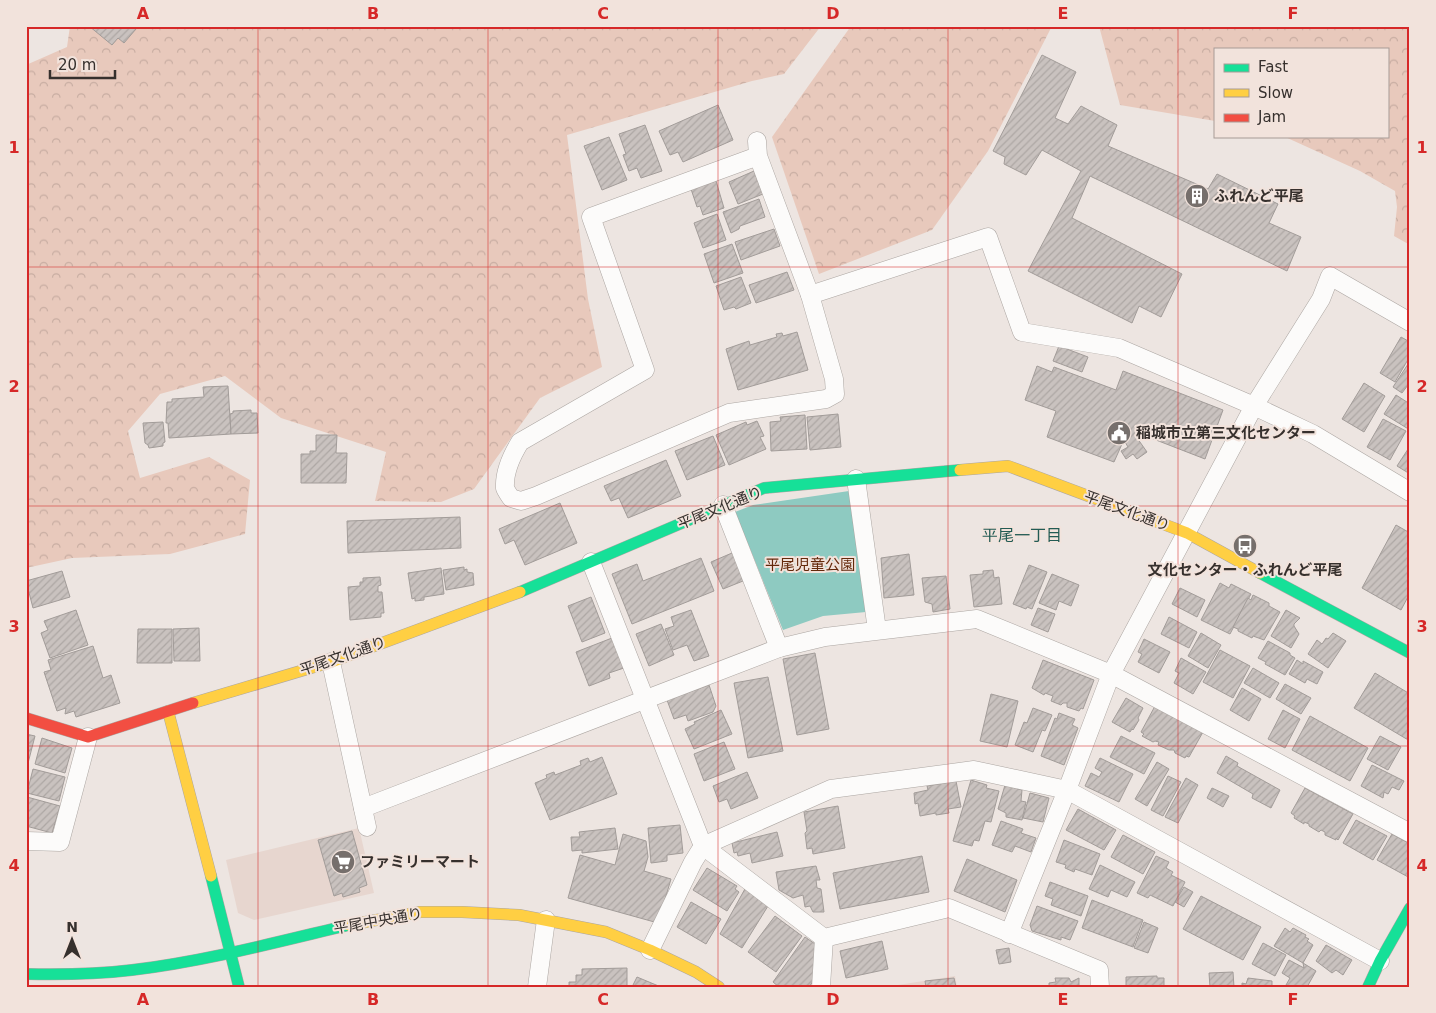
<svg xmlns="http://www.w3.org/2000/svg" width="1436" height="1013" font-family="'DejaVu Sans','Noto Sans JP',sans-serif">
<defs>
<pattern id="forest-crowns" width="20" height="18" patternUnits="userSpaceOnUse" patternTransform="scale(1.25)"><rect width="20" height="18" fill="#e8c9bc"/><path d="M2 6a3 3 0 1 1 6 0M12 15a3 3 0 1 1 6 0" fill="none" stroke="#c8ada2"/></pattern>
<pattern id="building-hatch" width="6" height="6" patternUnits="userSpaceOnUse" patternTransform="scale(1.25)"><rect width="6" height="6" fill="#c9c2bf"/><path d="M-1 1l2-2M0 6l6-6M5 7l2-2" fill="none" stroke="#ada7a4"/></pattern>
</defs>
<rect width="100%" height="100%" fill="#ede5e1"/>
<g fill="#e7d6cf">
<polygon points="359,828 374,893 254,920 238,913 226,860"/>
<polygon points="955,976 957,987 898,987 898,985"/>
</g>
<g fill="url(#forest-crowns)">
<polygon points="70,26 169,26 176,28 178,26 821,26 784,74 752,81 567,135 588,299 602,367 540,398 474,489 441,502 375,501 386,452 281,418 225,376 160,394 128,431 140,478 209,457 250,480 245,534 170,554 72,558 26,568 26,65 67,47"/>
<polygon points="851,26 1052,26 988,151 932,230 819,274 772,137"/>
<polygon points="1099,26 1410,26 1410,245 1394,236 1397,207 1395,191 1360,171 1283,136 1387,136 1387,49 1215,49 1215,121 1120,105"/>
</g>
<polygon fill="#8ecac1" points="849,491 866,612 823,616 783,630 735,512 753,505"/>
<g fill="url(#building-hatch)" stroke="#a29c99">
<polygon points="89,26 133,26 136,29 124,43 118,38 112,45"/>
<polygon points="1042,55 1076,72 1055,118 1068,124 1081,106 1117,125 1108,146 1208,189 1217,174 1278,204 1269,223 1301,237 1287,271 1090,176 1072,218 1182,274 1161,317 1139,306 1132,323 1028,271 1081,171 1042,150 1026,175 1004,164 1005,157 993,151"/>
<polygon points="718,105 733,140 683,162 678,152 670,155 659,131"/>
<polygon points="645,125 662,171 641,178 637,168 629,171 623,155 626,154 619,134"/>
<polygon points="609,137 627,180 602,190 584,146"/>
<polygon points="754,171 763,194 738,204 729,182"/>
<polygon points="716,181 724,208 703,215 700,206 697,207 691,189"/>
<polygon points="759,199 765,217 740,226 739,229 731,233 723,212"/>
<polygon points="717,214 726,240 703,248 694,223"/>
<polygon points="774,229 780,246 741,260 735,242"/>
<polygon points="732,244 743,273 714,283 704,254"/>
<polygon points="787,272 794,290 756,303 749,285"/>
<polygon points="741,277 751,303 736,309 734,307 724,310 716,286"/>
<polygon points="797,332 808,370 738,390 726,349 749,341 750,345 777,337 776,334 782,333 783,336"/>
<polygon points="1401,337 1410,342 1410,356 1395,382 1380,373"/>
<polygon points="1059,346 1088,357 1082,372 1053,361"/>
<polygon points="1410,361 1410,386 1408,385 1402,393 1393,387"/>
<polygon points="1037,366 1052,372 1054,367 1116,390 1123,371 1223,410 1205,459 1138,433 1135,435 1147,452 1137,459 1133,454 1126,459 1121,451 1128,447 1125,442 1122,444 1114,462 1047,437 1056,411 1025,400"/>
<polygon points="1364,383 1385,396 1364,432 1342,419"/>
<polygon points="228,386 231,434 169,438 168,423 166,423 167,402 172,402 172,399 204,397 203,387"/>
<polygon points="1396,395 1410,404 1410,430 1384,414"/>
<polygon points="251,410 251,413 257,413 258,433 231,434 230,414 233,413 233,411"/>
<polygon points="838,414 841,447 810,450 807,417"/>
<polygon points="805,415 807,449 771,451 770,422 781,421 780,417"/>
<polygon points="1383,419 1406,431 1390,460 1367,447"/>
<polygon points="757,421 764,436 760,437 766,449 729,465 716,435 746,422 747,425"/>
<polygon points="163,422 165,442 163,443 163,446 149,448 148,445 145,443 143,423"/>
<polygon points="316,435 337,435 336,453 347,453 346,483 301,483 301,454 310,454 310,451 316,451"/>
<polygon points="713,436 725,465 687,480 675,451"/>
<polygon points="1410,446 1410,474 1397,466"/>
<polygon points="666,460 681,496 628,518 619,498 611,501 604,486"/>
<polygon points="560,503 577,543 525,565 514,540 505,544 499,529"/>
<polygon points="460,517 461,548 348,553 347,521"/>
<polygon points="1396,525 1410,533 1410,593 1401,610 1362,588"/>
<polygon points="732,553 748,579 723,589 711,562"/>
<polygon points="909,554 914,595 884,598 881,558"/>
<polygon points="701,558 714,591 632,624 612,574 637,564 643,581"/>
<polygon points="1029,565 1047,572 1032,609 1027,607 1026,609 1013,604"/>
<polygon points="464,567 464,570 467,569 467,572 473,573 474,585 446,590 443,570"/>
<polygon points="441,568 444,594 424,597 424,600 415,601 415,598 412,599 408,573"/>
<polygon points="993,570 994,578 999,577 1002,604 974,607 970,575 983,574 983,571"/>
<polygon points="62,571 70,597 33,608 26,581"/>
<polygon points="1052,574 1079,585 1071,606 1059,601 1056,610 1039,603"/>
<polygon points="946,576 950,609 933,612 932,604 925,602 922,578"/>
<polygon points="380,577 381,585 378,586 378,592 382,592 384,613 381,613 381,617 350,620 348,587 360,586 360,582 363,582 363,578"/>
<polygon points="1220,583 1229,588 1231,584 1251,594 1230,634 1201,620"/>
<polygon points="1180,588 1205,600 1197,617 1172,604"/>
<polygon points="1253,595 1269,603 1269,606 1280,612 1264,640 1253,636 1252,638 1238,631 1238,629 1233,627 1248,598 1251,600"/>
<polygon points="591,597 605,633 582,642 568,606"/>
<polygon points="1038,608 1055,614 1048,632 1031,625"/>
<polygon points="76,610 88,645 50,658 41,633 48,630 44,621"/>
<polygon points="691,610 709,656 694,661 687,645 673,650 665,629 674,626 671,617"/>
<polygon points="1286,610 1300,618 1294,624 1294,626 1299,634 1291,648 1271,636"/>
<polygon points="1169,617 1197,632 1189,648 1161,634"/>
<polygon points="661,624 674,655 649,666 636,634"/>
<polygon points="199,628 200,661 174,661 173,629"/>
<polygon points="138,629 172,629 172,663 137,663"/>
<polygon points="1201,633 1221,645 1208,668 1188,656"/>
<polygon points="1333,633 1346,641 1328,668 1308,654 1317,640 1322,644 1326,638 1328,639"/>
<polygon points="612,638 624,668 609,673 610,678 589,686 576,652"/>
<polygon points="1144,639 1170,652 1159,673 1138,662 1142,654 1138,652"/>
<polygon points="1268,641 1290,653 1290,655 1295,658 1285,675 1265,664 1266,662 1258,658"/>
<polygon points="93,646 103,678 111,675 120,703 76,717 74,711 65,714 66,708 57,711 44,672 51,670 48,660"/>
<polygon points="1220,650 1250,666 1233,698 1203,682"/>
<polygon points="815,653 829,729 797,735 783,659"/>
<polygon points="1181,658 1206,672 1193,694 1174,683 1179,673 1175,671"/>
<polygon points="1043,660 1094,680 1083,709 1081,708 1079,711 1067,707 1067,703 1063,703 1061,705 1051,701 1053,696 1045,693 1044,695 1032,688"/>
<polygon points="1297,660 1303,664 1303,661 1323,672 1317,684 1307,679 1305,683 1289,674"/>
<polygon points="1253,668 1279,683 1270,698 1244,683"/>
<polygon points="1375,673 1410,694 1410,741 1354,708"/>
<polygon points="768,677 783,751 748,758 734,683"/>
<polygon points="1285,684 1311,698 1301,714 1276,699"/>
<polygon points="709,685 716,706 713,712 688,721 686,715 674,719 667,700"/>
<polygon points="1242,688 1261,699 1249,721 1230,710"/>
<polygon points="991,694 1018,701 1007,747 980,741"/>
<polygon points="1126,698 1143,708 1138,718 1139,720 1133,730 1132,729 1130,732 1112,722"/>
<polygon points="1155,706 1203,732 1189,757 1186,756 1185,758 1175,753 1174,750 1169,750 1158,745 1159,742 1155,741 1153,742 1142,736 1144,734 1141,732"/>
<polygon points="1033,708 1052,715 1045,731 1042,730 1033,752 1015,745 1024,722 1027,723"/>
<polygon points="721,710 732,734 694,749 685,729 695,724 694,722"/>
<polygon points="1283,710 1300,719 1285,748 1268,739"/>
<polygon points="1059,713 1075,719 1072,725 1078,728 1064,765 1041,756 1055,718 1057,719"/>
<polygon points="1310,716 1368,748 1350,781 1292,750"/>
<polygon points="26,734 35,736 26,771"/>
<polygon points="1121,736 1155,753 1144,774 1110,757"/>
<polygon points="1380,736 1401,747 1388,770 1367,759"/>
<polygon points="42,738 72,748 65,773 35,764"/>
<polygon points="724,742 735,769 704,781 694,754"/>
<polygon points="1226,756 1238,763 1237,766 1280,790 1271,808 1252,798 1253,794 1217,773"/>
<polygon points="602,757 617,794 550,820 535,783 547,778 546,775 554,772 555,775 581,765 580,761 588,758 590,762"/>
<polygon points="1100,758 1133,774 1119,802 1085,786 1091,773 1099,777 1102,772 1095,768"/>
<polygon points="1157,762 1169,769 1147,806 1135,799"/>
<polygon points="1372,765 1404,781 1399,790 1392,787 1388,794 1384,792 1383,798 1361,786"/>
<polygon points="33,769 65,777 59,801 27,793"/>
<polygon points="747,772 758,798 731,809 727,799 719,802 713,786"/>
<polygon points="1168,776 1181,782 1163,816 1151,810"/>
<polygon points="1186,778 1198,785 1178,823 1165,817"/>
<polygon points="971,780 987,785 986,788 999,791 991,822 985,821 979,841 974,840 972,846 953,841"/>
<polygon points="956,781 961,807 948,809 949,813 936,815 936,813 920,816 918,803 915,804 914,793 928,790 927,786"/>
<polygon points="1005,785 1022,790 1021,801 1026,802 1022,820 1006,817 1006,813 998,809"/>
<polygon points="1212,788 1229,796 1223,807 1207,798"/>
<polygon points="1305,788 1353,814 1338,840 1336,838 1336,840 1325,835 1325,832 1321,830 1319,832 1309,826 1309,824 1304,822 1304,824 1294,818 1295,816 1291,813"/>
<polygon points="1030,793 1049,798 1043,822 1023,818"/>
<polygon points="27,797 60,806 52,833 26,826"/>
<polygon points="838,806 845,848 813,854 812,848 807,849 805,833 807,831 804,812"/>
<polygon points="1078,809 1116,830 1104,850 1066,830"/>
<polygon points="1356,820 1387,836 1373,860 1343,843"/>
<polygon points="1001,821 1023,829 1021,833 1036,838 1031,852 1015,846 1012,852 992,845"/>
<polygon points="680,825 683,853 667,855 667,861 651,863 648,828"/>
<polygon points="615,828 618,849 582,853 582,850 572,851 571,837 580,837 579,832"/>
<polygon points="352,831 367,885 359,888 360,892 343,897 342,893 334,896 318,840"/>
<polygon points="777,832 783,856 752,863 750,853 738,856 737,852 734,853 732,843"/>
<polygon points="623,834 646,841 648,857 644,871 671,879 658,923 568,898 580,855 615,865"/>
<polygon points="1392,834 1410,844 1408,846 1410,848 1410,878 1377,860"/>
<polygon points="1123,835 1155,852 1143,874 1111,857"/>
<polygon points="1064,840 1100,854 1092,875 1075,869 1074,872 1065,868 1066,865 1056,862"/>
<polygon points="922,856 929,892 840,909 833,873"/>
<polygon points="1156,856 1169,862 1166,868 1173,872 1171,875 1185,882 1173,906 1150,895 1148,898 1137,893"/>
<polygon points="967,859 1017,880 1005,912 954,891"/>
<polygon points="1100,865 1135,882 1127,897 1111,890 1108,897 1089,889"/>
<polygon points="816,866 820,880 816,880 817,888 821,889 824,912 813,912 810,906 805,907 803,895 793,898 779,890 776,872"/>
<polygon points="707,868 737,886 735,889 739,892 727,911 693,890"/>
<polygon points="1050,882 1088,896 1081,916 1051,905 1053,899 1045,896"/>
<polygon points="746,887 768,906 742,948 720,934"/>
<polygon points="1184,887 1193,892 1184,907 1175,902"/>
<polygon points="1201,896 1261,927 1243,960 1183,929"/>
<polygon points="1092,900 1143,920 1133,947 1082,928"/>
<polygon points="691,902 721,919 706,944 677,927"/>
<polygon points="1037,906 1078,921 1070,940 1061,937 1061,940 1032,931 1030,925"/>
<polygon points="775,916 802,936 776,972 748,952"/>
<polygon points="1144,922 1158,928 1148,953 1134,948"/>
<polygon points="1285,928 1290,932 1293,928 1306,935 1305,937 1309,939 1307,941 1313,945 1303,963 1274,946"/>
<polygon points="805,937 818,946 818,974 809,987 779,987 773,982"/>
<polygon points="882,941 888,969 846,978 840,951"/>
<polygon points="1263,943 1286,955 1275,976 1252,964"/>
<polygon points="1326,945 1352,960 1343,975 1336,970 1332,973 1316,961"/>
<polygon points="1009,948 1011,962 999,964 996,950"/>
<polygon points="1289,960 1304,968 1303,963 1316,971 1307,987 1290,987 1286,985 1290,978 1282,973"/>
<polygon points="627,968 627,987 569,987 569,982 576,982 576,975 582,975 582,969"/>
<polygon points="1233,972 1234,987 1210,987 1209,973"/>
<polygon points="1157,976 1157,978 1164,978 1164,987 1126,987 1126,977"/>
<polygon points="637,977 661,987 632,987"/>
<polygon points="954,978 956,987 926,987 925,981"/>
<polygon points="1055,978 1069,978 1071,982 1079,978 1079,987 1049,987 1049,983 1056,982"/>
<polygon points="1248,978 1272,981 1272,987 1242,987 1242,983 1246,984"/>
</g>
<g fill="none" stroke-linecap="round" stroke-linejoin="round">
<g stroke="#aca6a2" stroke-width="19">
<g id="street">
<path d="M757 141 758 156 810 295 834 379 835 394 826 399 729 413 536 496 521 501 511 498C509 495 506 491 505 488 504 472 512 455 520 442L645 370 591 217 758 156"/>
<polyline points="810,295 988,237 1022,332 1119,348 1254,406 1313,434 1410,492"/>
<polyline points="856,479 877,630"/>
<polyline points="723,505 779,648"/>
<polyline points="591,562 703,846 824,938 949,908 1099,970 1100,987"/>
<polyline points="331,662 367,827"/>
<polyline points="363,808 779,648 825,637 977,619 1111,674 1410,833"/>
<polyline points="26,841 60,842 88,737"/>
<polyline points="1009,934 1067,790 1111,674 1254,406 1321,299 1330,276 1410,322"/>
<polyline points="650,950 693,862 703,846 831,789 974,770 1067,790 1380,961"/>
<polyline points="537,987 546,920"/>
<polyline points="821,987 824,938"/>
</g>
</g>
<g stroke="#aca6a2" stroke-width="12">
<g id="fast">
<polyline points="1260,573 1410,653"/>
<polyline points="520,592 764,488 960,470"/>
<polyline points="211,876 239,987"/>
<path d="M26 974C62 975 97 974 132 970 206 961 277 942 349 925"/>
<polyline points="1368,987 1380,961 1410,908"/>
</g>
</g>
<g stroke="#aca6a2" stroke-width="12">
<g id="slow">
<polyline points="960,470 1008,466 1187,533 1260,573"/>
<polyline points="193,703 331,662 520,592"/>
<polyline points="168,711 211,876"/>
<polyline points="349,925 420,912 462,912 519,915 606,932 650,950 696,972 719,987"/>
</g>
</g>
<g stroke="#aca6a2" stroke-width="12">
<polyline id="jam" points="26,718 88,737 193,703"/>
</g>
<use href="#street" stroke="#fcfbfa" stroke-width="18"/>
<use href="#fast" stroke="#16e098" stroke-width="11"/>
<use href="#slow" stroke="#ffcf43" stroke-width="11"/>
<use href="#jam" stroke="#f24e42" stroke-width="11"/>
</g>
<path fill="none" stroke="#d62828" stroke-width="1" stroke-opacity="0.55" d="M258 26V987M488 26V987M718 26V987M948 26V987M1178 26V987M26 267H1410M26 506H1410M26 746H1410"/>
<defs>
<g id="building-disc" transform="scale(1.25)"><circle r="9.5" fill="#766f6c" stroke="#f2e3dc"/><path d="M-4-6H4V6H1V3H-1V6H-4ZM-2.5-4.3h1.7v1.8h-1.7ZM.8-4.3h1.7v1.8H.8ZM-2.5-1h1.7V.8h-1.7ZM.8-1h1.7V.8H.8Z" fill="#fff"/></g>
<g id="civic-disc" transform="scale(1.25)"><circle r="9.5" fill="#766f6c" stroke="#f2e3dc"/><path d="M-.6-6.5H3V-4.5H.6V-3L4-1V1h2V6H-6V1h2V-1L-.6-3ZM-1.2 2.5V6h2.4V2.5Z" fill="#fff"/></g>
<g id="bus-disc" transform="scale(1.25)"><circle r="9.5" fill="#766f6c" stroke="#f2e3dc"/><path d="M-5-6H5V4H4V6H2V4H-2V6H-4V4H-5ZM-3.5-4V0h7V-4ZM-3.5 1.2v1.5H-2V1.2ZM2 1.2v1.5H3.5V1.2Z" fill="#fff"/></g>
<g id="supermarket-disc" transform="scale(1.25)"><circle r="9.5" fill="#766f6c" stroke="#f2e3dc"/><path d="M-6-5.5h2.5l.6 2H6L4.5 2H-2.5L-4.4-4H-6ZM-1.5 3.2a1.3 1.3 0 1 0 .1 0ZM3 3.2a1.3 1.3 0 1 0 .1 0Z" fill="#fff"/></g>
</defs>
<g fill-rule="evenodd">
<use href="#building-disc" x="1197" y="196"/>
<use href="#civic-disc" x="1119" y="433"/>
<use href="#bus-disc" x="1245" y="546"/>
<use href="#supermarket-disc" x="343" y="862"/>
</g>
<g text-anchor="middle" stroke-width="4" stroke-linejoin="round" paint-order="stroke">
<g font-size="15" font-weight="bold" fill="#36302d" stroke="#f2e3dc" text-anchor="start">
<text x="1214" y="201">ふれんど平尾</text>
<text x="1136" y="438">稲城市立第三文化センター</text>
<text x="1245" y="575" text-anchor="middle">文化センター・ふれんど平尾</text>
<text x="360" y="867">ファミリーマート</text>
</g>
<g font-size="15" fill="#36302d" stroke="#f2e3dc">
<text transform="translate(720 508) rotate(-22)" y="5">平尾文化通り</text>
<text transform="translate(1127 511) rotate(20)" y="5">平尾文化通り</text>
<text transform="translate(343 656) rotate(-19)" y="5">平尾文化通り</text>
<text transform="translate(378 921) rotate(-10)" y="5">平尾中央通り</text>
</g>
<g font-size="15" fill="#64290b" stroke="#f2e3dc">
<text x="810" y="570">平尾児童公園</text>
</g>
<g font-size="16" fill="#225b54" stroke="#f2e3dc">
<text x="1022" y="541">平尾一丁目</text>
</g>
</g>
<rect width="1436" height="1013" fill="none" stroke="#f2e3dc" stroke-width="55"/>
<rect x="1214" y="48" width="175" height="90" fill="#f2e3dc" stroke="#a79b96"/>
<rect x="1224" y="64" width="25" height="8" fill="#16e098" stroke="#a79b96"/>
<text x="1258" y="72" font-size="15" fill="#36302d">Fast</text>
<rect x="1224" y="89" width="25" height="8" fill="#ffcf43" stroke="#a79b96"/>
<text x="1258" y="98" font-size="15" fill="#36302d">Slow</text>
<rect x="1224" y="114" width="25" height="8" fill="#f24e42" stroke="#a79b96"/>
<text x="1258" y="122" font-size="15" fill="#36302d">Jam</text>
<g transform="translate(72 940)" stroke="#f2e3dc" stroke-width="4" paint-order="stroke">
<path d="M0-4L9 19L0 12L-9 19Z" fill="#36302d"/>
<text y="-8" font-size="14" font-weight="bold" text-anchor="middle" fill="#36302d">N</text>
</g>
<path d="M50 70v8h65v-8" fill="none" stroke="#36302d" stroke-width="2.5"/>
<text x="58" y="70" font-size="15" fill="#36302d" stroke="#f2e3dc" stroke-width="4" paint-order="stroke">20 m</text>
<rect x="28" y="28" width="1380" height="958" fill="none" stroke="#d62828" stroke-width="2"/>
<g font-size="16" text-anchor="middle" font-weight="bold" fill="#d62828">
<text x="143" y="19">A</text>
<text x="373" y="19">B</text>
<text x="603" y="19">C</text>
<text x="833" y="19">D</text>
<text x="1063" y="19">E</text>
<text x="1293" y="19">F</text>
<text x="14" y="153">1</text>
<text x="1422" y="153">1</text>
<text x="14" y="392">2</text>
<text x="1422" y="392">2</text>
<text x="14" y="632">3</text>
<text x="1422" y="632">3</text>
<text x="14" y="871">4</text>
<text x="1422" y="871">4</text>
<text x="143" y="1005">A</text>
<text x="373" y="1005">B</text>
<text x="603" y="1005">C</text>
<text x="833" y="1005">D</text>
<text x="1063" y="1005">E</text>
<text x="1293" y="1005">F</text>
</g>
</svg>
